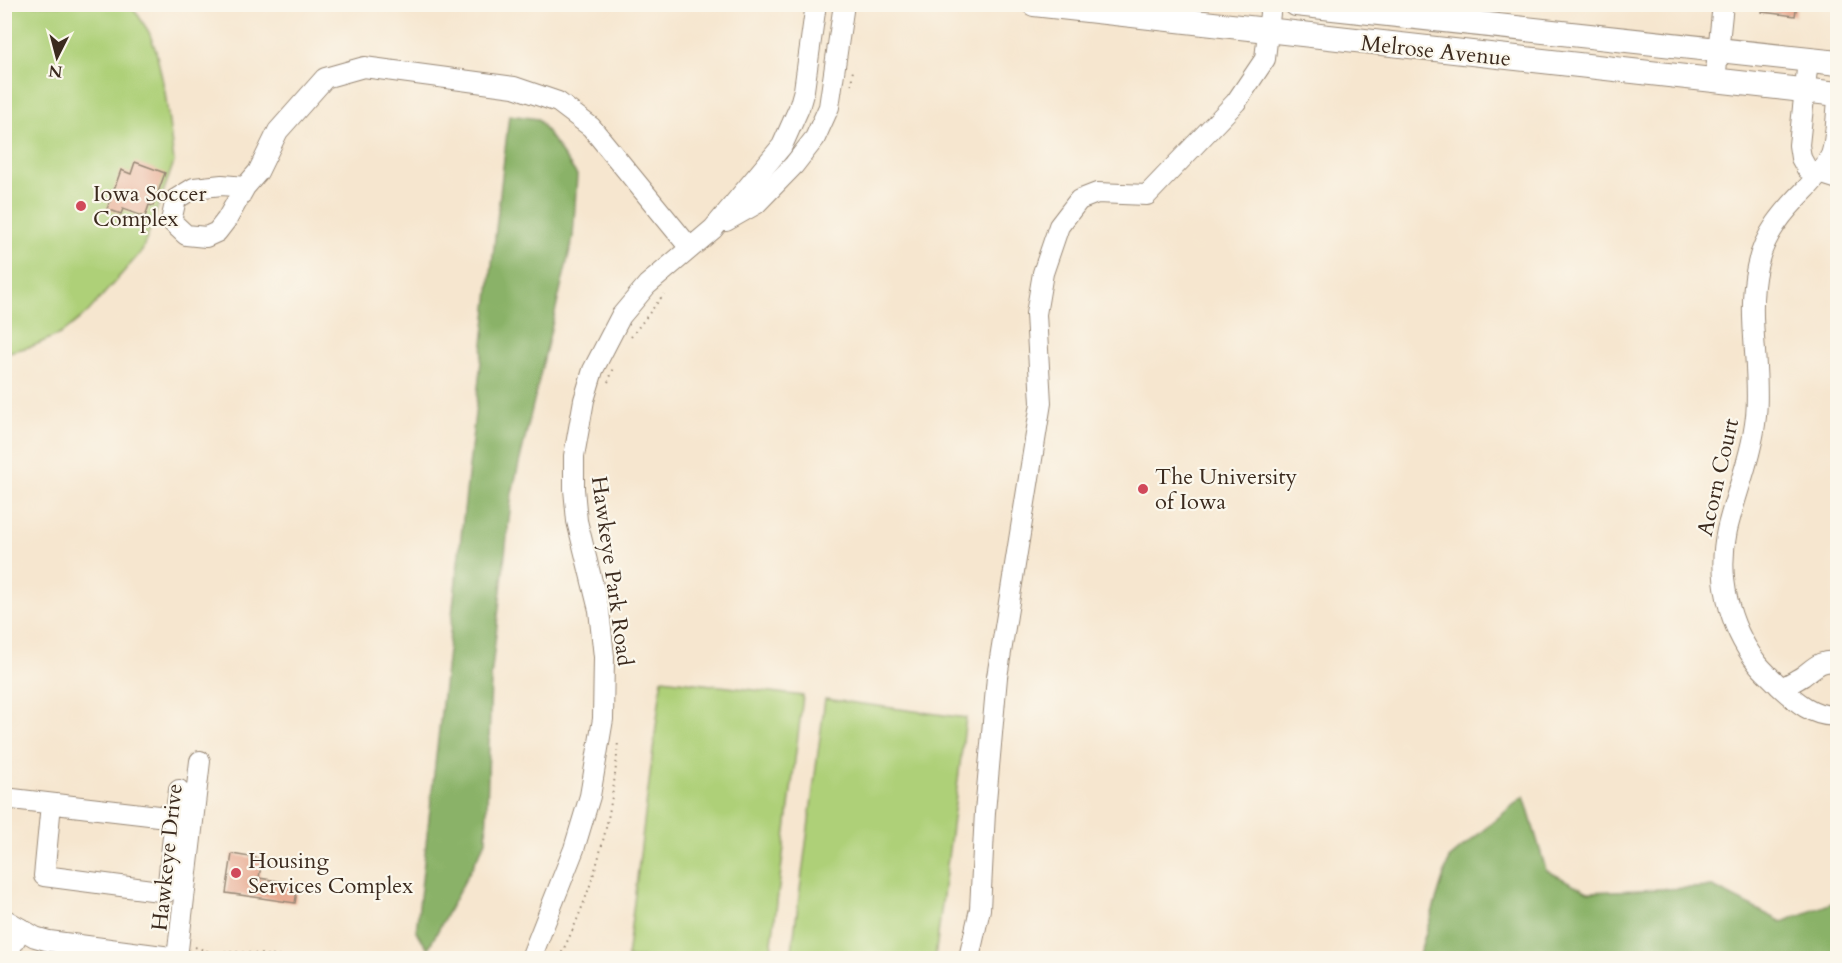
<svg xmlns="http://www.w3.org/2000/svg" width="1842" height="963" font-family="Cardo,serif">
<rect width="100%" height="100%" fill="#fbf7ec"/>
<filter id="ink" filterUnits="userSpaceOnUse"><feTurbulence type="fractalNoise" baseFrequency=".0167" numOctaves="2"/><feDisplacementMap in="SourceGraphic" scale="12" xChannelSelector="R" yChannelSelector="G"/><feConvolveMatrix kernelMatrix="1 2 1 2 8 2 1 2 1" color-interpolation-filters="sRGB"/></filter>
<filter id="wash" filterUnits="userSpaceOnUse"><feTurbulence type="fractalNoise" baseFrequency=".008" numOctaves="4" result="noise"/><feDisplacementMap in="SourceGraphic" scale="24" xChannelSelector="R" yChannelSelector="G"/><feGaussianBlur stdDeviation="1.35" result="paint"/><feColorMatrix in="noise" values="0 0 0 0 0 0 0 0 0 0 0 0 0 0 0 0 0 1.4 0 .05"/><feComposite in="paint" operator="in"/></filter>
<g filter="url(#wash)">
<rect width="100%" height="100%" fill="#f6e6cf"/>
<g fill="#aed078" stroke="#747d4b" stroke-width="1.5">
<polygon points="5,5 129,5 138,15 149,32 156,51 165,92 174,162 142,251 88,312 62,333 33,346 5,353"/>
<polygon points="662,679 803,696 770,958 627,958"/>
<polygon points="825,699 966,718 935,958 791,958"/>
</g>
<g fill="#8ab268" stroke="#626e43" stroke-width="1.5">
<polygon points="509,115 538,119 577,175 573,237 512,493 491,678 486,841 428,949 416,932"/>
<polygon points="1524,796 1546,870 1588,892 1713,887 1782,922 1837,901 1837,958 1418,958 1449,859"/>
</g>
<g id="blocks">
<g fill="#e6a58b">
<polygon points="1763,4 1797,4 1795,16 1762,12"/>
<polygon points="135,162 165,173 153,206 149,205 145,217 123,209 121,214 107,209 121,170 131,174"/>
<polygon points="232,854 262,859 259,878 298,884 295,903 226,893"/>
</g>
</g>
</g>
<g filter="url(#ink)">
<use href="#blocks" fill-opacity="0" stroke="#988876" stroke-width="1.5"/>
<g fill="none" stroke-linecap="round" stroke-linejoin="round">
<g stroke="#988876" stroke-width="22">
<g id="minor">
<polyline points="1808,60 1799,145 1801,158 1807,169 1838,179"/>
<polyline points="1715,81 1723,4"/>
<path d="M1838 101C1836 117 1836 141 1831 155 1825 168 1816 178 1807 188 1784 211 1764 234 1757 267 1746 316 1761 367 1756 416 1752 456 1736 492 1727 530 1717 576 1728 625 1757 663 1763 671 1772 678 1779 686 1794 700 1815 719 1838 715"/>
<polyline points="245,187 227,219 217,232 206,237 186,235 171,221 176,199 194,188 222,185 245,187 258,172 278,131 325,78 364,67 514,87 558,102 591,127 690,248"/>
<polyline points="726,221 756,204 794,165 815,138 829,107 844,4"/>
<path d="M1782 688C1789 684 1797 680 1803 676 1815 667 1821 659 1838 662"/>
<polyline points="4,798 175,818 167,892 44,876 51,804"/>
<polyline points="175,818 179,790"/>
<polyline points="4,919 35,937 49,941 178,958"/>
<polyline points="5,958 21,929"/>
<polyline points="177,958 200,761"/>
<polyline points="531,958 574,849 590,796 603,719 604,657 599,610 577,521 574,489 574,456 584,400 593,370 621,316 647,285 713,229 782,146 799,108 804,90 816,4"/>
<polyline points="969,958 980,909 985,812 997,677 1041,403 1036,314 1043,273 1059,226 1079,200 1097,193 1147,195 1236,102 1265,59 1271,4"/>
</g>
</g>
<g stroke="#988876" stroke-width="26">
<g id="major">
<polyline points="1034,4 1838,94"/>
<polyline points="1296,4 1838,63"/>
</g>
</g>
<g stroke="#988876" stroke-width="2" stroke-dasharray="1.5 4.5" stroke-linecap="butt">
<polyline points="851,85 853,70"/>
<polyline points="631,337 664,294"/>
<polyline points="608,382 614,368"/>
<polyline points="4,898 11,904"/>
<path d="M195 947C213 954 220 952 237 952 255 953 273 956 290 958"/>
<path d="M559 958C594 891 614 815 618 740"/>
</g>
<use href="#minor" stroke="#fff" stroke-width="20"/>
<use href="#major" stroke="#fff" stroke-width="24"/>
</g>
</g>
<g fill="#d1495b" stroke="#fbf7ec" stroke-width="2">
<circle cx="81" cy="206" r="6"/>
<circle cx="1143" cy="489" r="6"/>
<circle cx="236" cy="873" r="6"/>
</g>
<g text-anchor="middle" stroke-width="4.5" stroke-linejoin="round" paint-order="stroke">
<g font-size="22" fill="#3b2a1e" stroke="#fbf7ec">
<text transform="translate(1436 50) rotate(6)" y="8">Melrose Avenue</text>
<text transform="translate(1717 477) rotate(-77)" y="8">Acorn Court</text>
<text transform="translate(613 571) rotate(82)" y="8">Hawkeye Park Road</text>
<text transform="translate(166 857) rotate(-84)" y="8">Hawkeye Drive</text>
</g>
<g font-size="22" fill="#3b2a1e" stroke="#fbf7ec" text-anchor="start">
<text x="93" y="201">Iowa Soccer<tspan x="93" dy="25">Complex</tspan></text>
<text x="1155" y="484">The University<tspan x="1155" dy="25">of Iowa</tspan></text>
<text x="248" y="868">Housing<tspan x="248" dy="25">Services Complex</tspan></text>
</g>
</g>
<rect width="1842" height="963" fill="none" stroke="#fbf7ec" stroke-width="24"/>
<g transform="translate(57 57) rotate(186)" stroke="#fbf7ec" stroke-width="4.5" paint-order="stroke">
<path d="M0-4.5L10 22L0 15L-10 22Z" fill="#3b2a1e"/>
<text y="-9" font-size="16" font-weight="bold" text-anchor="middle" fill="#3b2a1e">N</text>
</g>
</svg>
